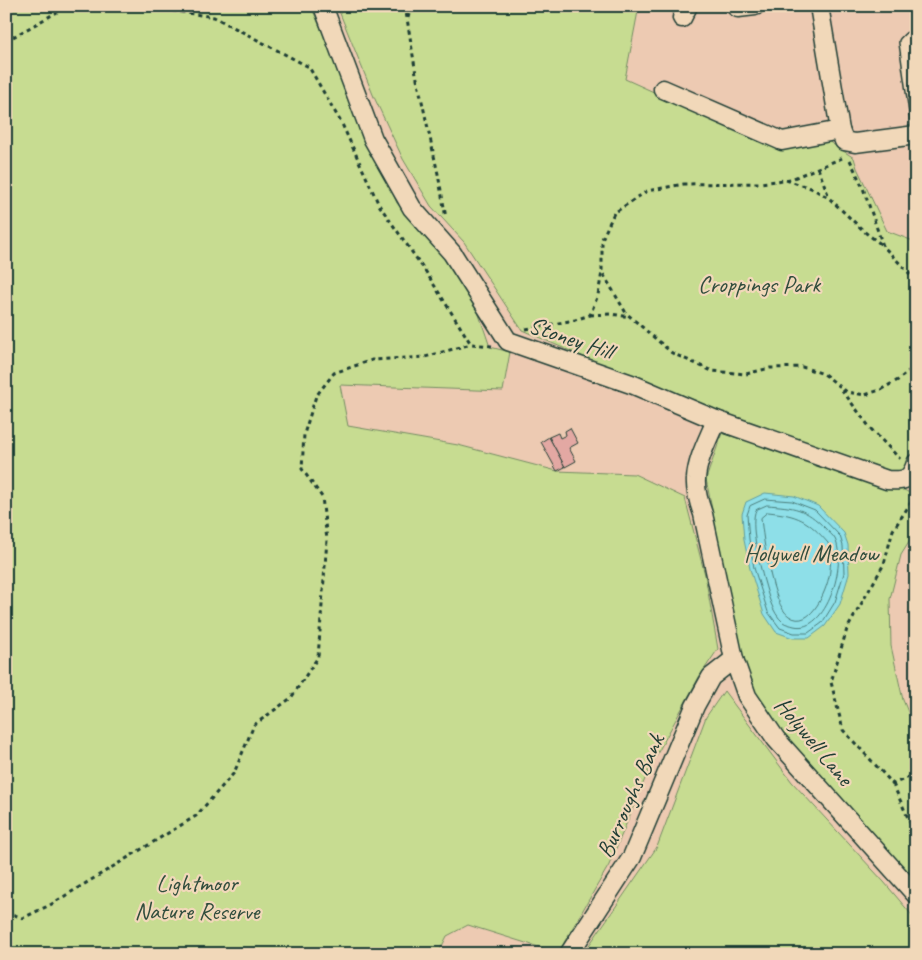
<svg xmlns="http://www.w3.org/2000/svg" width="922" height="960" font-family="Caveat,sans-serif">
<rect width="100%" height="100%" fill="#edcab2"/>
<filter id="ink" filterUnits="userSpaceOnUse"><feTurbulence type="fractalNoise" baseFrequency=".02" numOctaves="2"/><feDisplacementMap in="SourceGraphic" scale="10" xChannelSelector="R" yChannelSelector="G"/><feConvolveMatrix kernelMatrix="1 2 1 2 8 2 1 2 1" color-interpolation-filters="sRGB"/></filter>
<g filter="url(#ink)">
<g fill="#c7dc91" stroke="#738c62">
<polygon points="6,6 311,6 397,203 444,258 473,297 490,347 510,352 503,391 340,385 348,426 458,445 557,471 634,474 685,498 705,575 718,649 699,677 650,767 609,865 558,953 468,925 447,936 438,954 6,954"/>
<polygon points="337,6 639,6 625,79 780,149 828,141 854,158 857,168 887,231 916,242 916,454 911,469 900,477 721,417 522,330 464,242 431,206 403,159 374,97"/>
<polygon points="722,433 902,489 916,496 916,531 901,555 890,599 891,646 903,700 916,731 916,899 766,714 745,675 706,479"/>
<polygon points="724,691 792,782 884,882 916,920 916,954 583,954 657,847 706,717"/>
</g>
<polygon fill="#8edfe8" stroke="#629ea0" points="765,493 794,496 818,506 844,533 848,545 849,574 840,604 825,626 809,638 793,638 776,632 764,614 750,569 744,540 742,514 746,502"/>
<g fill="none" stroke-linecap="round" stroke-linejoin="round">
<g stroke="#4b7e7c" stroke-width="1">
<polygon points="765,499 792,501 815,510 840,536 843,546 844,573 835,602 822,623 808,633 794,633 780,628 768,612 754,568 749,539 747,515 750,506"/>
<path d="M767 505C795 507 805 508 825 528 828 532 833 535 835 539 847 563 827 634 794 626 791 625 785 624 783 622 772 613 768 594 764 581 760 566 749 523 756 510Z"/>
<path d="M768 512C798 515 808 520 828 543 831 551 831 561 830 570 829 586 811 632 789 616 772 605 763 538 761 518Z"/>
</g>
</g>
<g fill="#e3a8a3" stroke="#1f3d34">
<polygon points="570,428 578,443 569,448 576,461 565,467 549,437 558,433 560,438 566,435 565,431"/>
<polygon points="549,437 565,467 557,471 541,442"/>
</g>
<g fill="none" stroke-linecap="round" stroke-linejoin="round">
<g stroke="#1f3d34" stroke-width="12">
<polyline id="service" points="916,39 909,37 904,42 916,125"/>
</g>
<g stroke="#1f3d34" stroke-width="21">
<g id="minor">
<path d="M323 6 373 139 412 208 452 253 508 341 634 385 716 420 887 480C904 481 910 481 916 463"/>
<polyline points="735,6 738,8 755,6"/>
<polyline points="819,6 840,130 844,141 855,143 916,135"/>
<polyline points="682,18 688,6"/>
<polyline points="663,89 782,141 840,130"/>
<path d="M716 420C709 438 697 459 696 479 695 491 699 503 703 514L734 659 747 696 776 739 916 895"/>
<polyline points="569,954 632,857 695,706 711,677 734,659"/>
</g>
</g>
<g stroke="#1f3d34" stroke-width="3" stroke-dasharray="4 4" stroke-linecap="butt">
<polyline points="141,6 214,17 309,67 342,124 379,205 426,272 471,344 492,346"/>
<polyline points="405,6 416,74 438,174 446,218"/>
<polyline points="408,18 411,6"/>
<polyline points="6,41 66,7 80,6"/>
<polyline points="842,158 791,179 760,183 684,184 647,191 614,213 602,239 602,272 626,313 672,353 712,371 746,374 770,368 802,367 824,374 847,392 865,395 880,390 898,380 916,365"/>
<polyline points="850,160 863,188 883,246 911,275 916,283"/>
<polyline points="818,168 829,197"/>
<polyline points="786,180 811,188 829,198 866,233 882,245"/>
<polyline points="590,315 611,314 630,317"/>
<polyline points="526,329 575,320 590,315 598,295 602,272"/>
<polyline points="842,390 871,429 900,459"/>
<polyline points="916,495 893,530 884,564 847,629 831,682 843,730 893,784 916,774"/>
<polyline points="893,784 916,836"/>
<polyline points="6,912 23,918 50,905 196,816 234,773 254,725 291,698 318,657 327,540 322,497 302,469 304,434 316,396 334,373 372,360 425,357 471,344"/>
</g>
<use href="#service" stroke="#f1d8b9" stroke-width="9"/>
<use href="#minor" stroke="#f1d8b9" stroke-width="18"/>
</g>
</g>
<g text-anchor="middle" stroke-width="4.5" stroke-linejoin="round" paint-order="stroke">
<g font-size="24" fill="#304d3d" stroke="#f1d8b9">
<text x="759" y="292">Croppings Park</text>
<text x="811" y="561">Holywell Meadow</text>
<text x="197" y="891">Lightmoor<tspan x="197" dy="28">Nature Reserve</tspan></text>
</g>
<g font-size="24" fill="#1f3d34" stroke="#f1d8b9">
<text transform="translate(571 338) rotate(19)" y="8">Stoney Hill</text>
<text transform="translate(814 741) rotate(50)" y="8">Holywell Lane</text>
<text transform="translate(630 796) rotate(-66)" y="8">Burroughs Bank</text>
</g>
</g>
<rect width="922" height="960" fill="none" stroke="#f1d8b9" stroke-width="25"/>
<rect x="12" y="12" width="897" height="935" fill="none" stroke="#1f3d34" stroke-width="2" filter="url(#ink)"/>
</svg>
